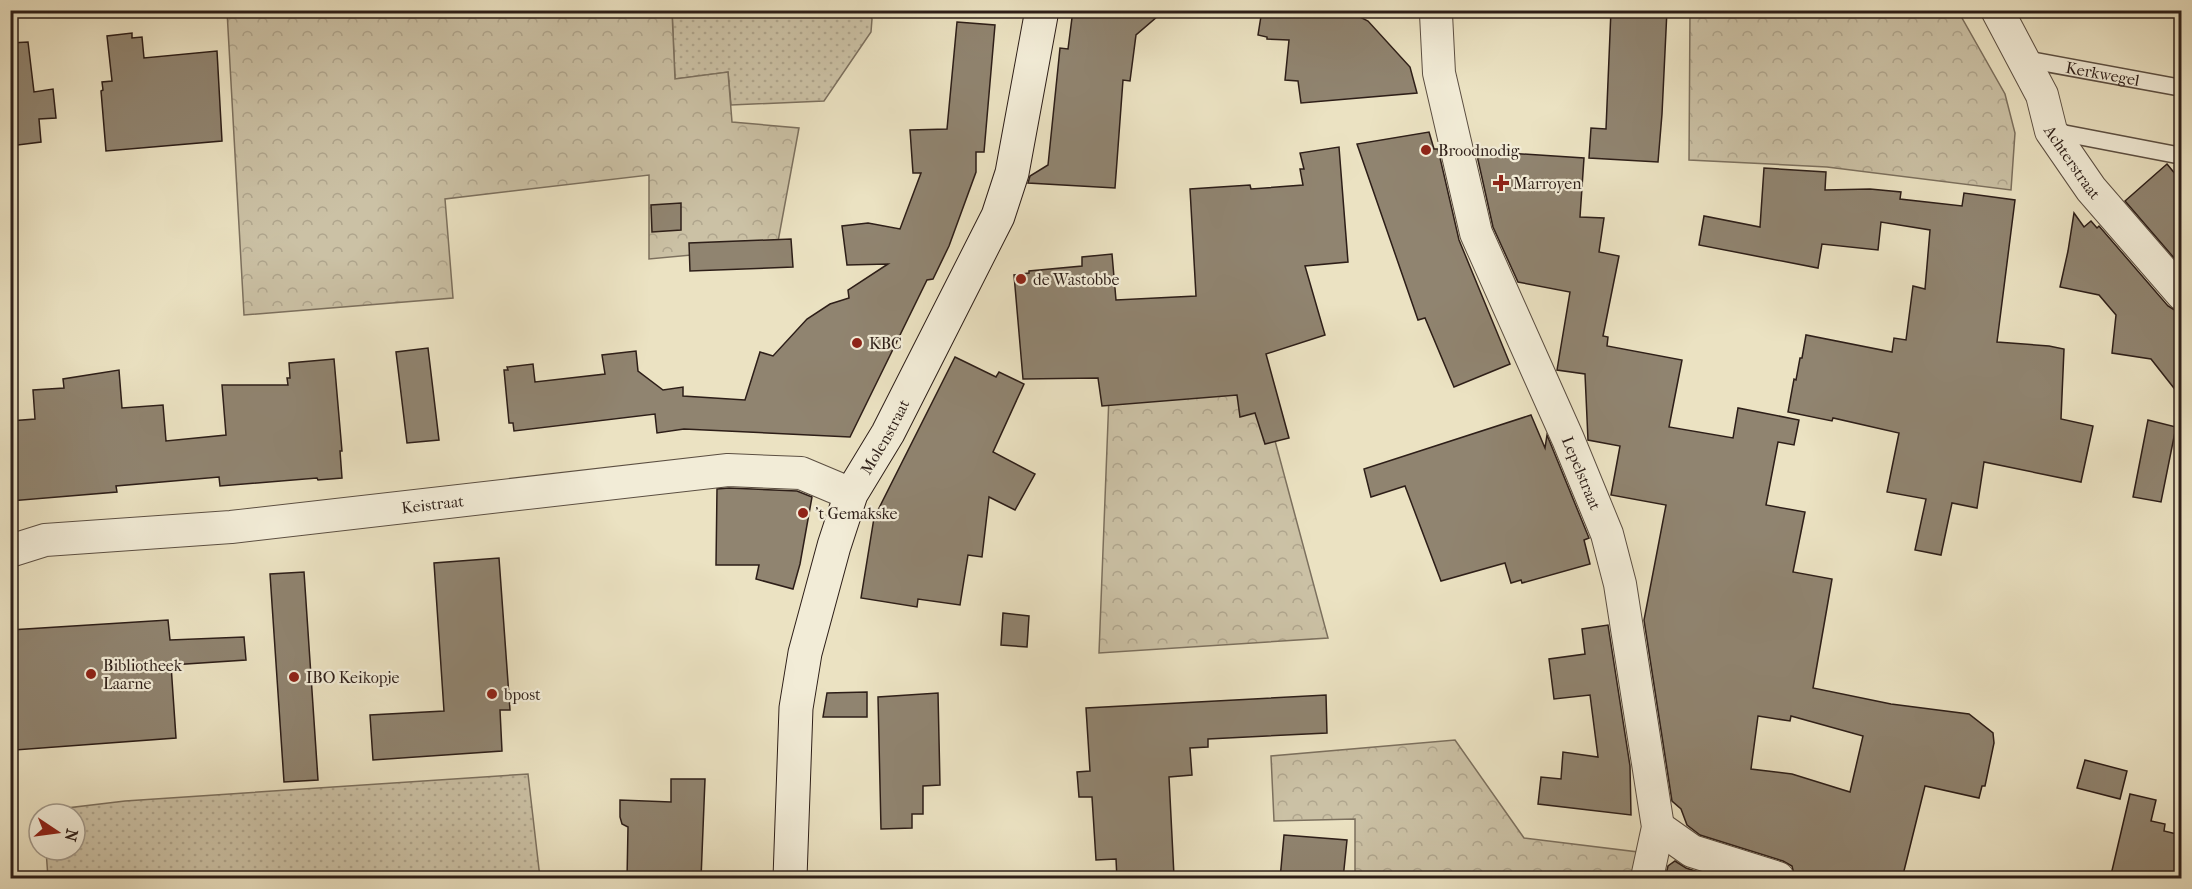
<svg xmlns="http://www.w3.org/2000/svg" width="2192" height="889" font-family="'IM FELL French Canon',serif">
<defs>
<pattern id="grass-dots" width="8" height="8" patternUnits="userSpaceOnUse" patternTransform="scale(1.5)"><rect width="8" height="8" fill="#cbc1a5"/><path d="M2 2h.1M6 6h.1" fill="none" stroke="#afa58d" stroke-width="1.8" stroke-linecap="round"/></pattern>
<pattern id="forest-crowns" width="20" height="18" patternUnits="userSpaceOnUse" patternTransform="scale(1.5)"><rect width="20" height="18" fill="#cbc1a5"/><path d="M2 6a3 3 0 1 1 6 0M12 15a3 3 0 1 1 6 0" fill="none" stroke="#afa58d"/></pattern>
</defs>
<rect width="100%" height="100%" fill="#ebe2c2"/>
<filter id="stains"><feTurbulence type="fractalNoise" baseFrequency=".00333" numOctaves="4"/><feColorMatrix values="0 0 0 0 .2 0 0 0 0 .09 0 0 0 0 .02 0 0 0 .5 -.17"/></filter>
<radialGradient id="worn" r=".72"><stop offset=".6" stop-color="#630" stop-opacity="0"/><stop offset="1" stop-color="#630" stop-opacity=".3"/></radialGradient>
<g fill="url(#grass-dots)" stroke="#7c705e" stroke-width="1.5">
<polygon points="672,11 867,11 872,19 871,32 824,101 731,105 728,72 675,79"/>
<polygon points="528,774 540,878 48,878 46,850 75,850 75,814 43,814 42,811 125,801"/>
</g>
<g fill="url(#forest-crowns)" stroke="#7c705e" stroke-width="1.5">
<polygon points="227,11 672,11 675,79 728,72 732,122 799,128 777,247 649,259 649,175 445,199 453,298 244,315"/>
<polygon points="1690,11 1958,11 2005,94 2015,133 2011,190 1827,167 1689,160"/>
<polygon points="1249,344 1328,638 1099,653 1110,370"/>
<polygon points="1455,740 1524,838 1638,852 1632,878 1355,878 1355,819 1274,821 1271,756"/>
</g>
<g fill="#908470" stroke="#2d1e18" stroke-width="1.5" fill-rule="evenodd">
<polygon points="1073,10 1165,10 1136,35 1130,81 1123,80 1115,188 1028,183 1030,176 1048,165 1060,48 1068,49"/>
<polygon points="1262,10 1346,10 1368,21 1410,67 1417,93 1301,103 1298,81 1285,80 1289,40 1267,39 1267,37 1258,35"/>
<polygon points="1611,10 1667,10 1662,114 1658,162 1589,158 1591,128 1606,129"/>
<polygon points="957,22 995,25 984,152 976,152 976,172 949,246 933,279 927,280 850,437 684,429 657,433 655,414 514,431 513,423 509,423 504,370 508,370 507,367 533,364 535,382 605,374 602,355 636,351 638,371 663,390 683,387 683,396 745,400 760,352 773,356 807,319 830,304 849,298 848,290 888,264 847,265 842,226 868,223 900,229 921,173 913,173 910,130 947,129"/>
<polygon points="132,33 132,38 142,37 144,58 217,51 222,141 106,151 101,91 103,90 102,82 112,81 107,36"/>
<polygon points="28,42 34,92 53,89 56,118 39,119 41,142 10,146 10,43"/>
<polygon points="1429,132 1434,149 1438,149 1459,240 1510,364 1454,387 1425,318 1418,320 1357,144"/>
<polygon points="1339,147 1348,262 1305,266 1325,335 1266,354 1289,438 1265,444 1255,413 1240,417 1237,395 1102,406 1098,378 1023,379 1014,275 1029,273 1029,271 1082,266 1082,257 1112,254 1116,300 1196,296 1190,189 1250,185 1251,189 1303,185 1300,169 1304,169 1300,153"/>
<path d="M1476 151 1584 158 1580 217 1604 218 1599 252 1619 256 1603 336 1608 337 1607 346 1682 360 1669 427 1733 438 1738 408 1799 420 1794 445 1778 442 1766 505 1805 512 1793 572 1832 579 1813 688 1891 704 1969 714 1993 733 1994 743 1985 786H1982L1979 798 1925 786 1902 879H1795L1792 866 1783 861 1700 835 1687 825 1681 809 1672 801 1644 620 1666 505 1611 495 1620 446 1588 440 1585 374 1557 370 1570 292 1518 282 1493 227ZM1758 716 1790 721 1791 716 1863 736 1850 792 1792 774 1751 769Z"/>
<polygon points="2167,164 2181,181 2181,266 2125,201"/>
<polygon points="1764,168 1826,172 1825,190 1870,189 1901,192 1900,199 1962,206 1964,193 2015,200 1997,342 2049,346 2064,349 2061,419 2093,426 2081,482 1984,462 1977,508 1952,503 1941,555 1915,550 1926,499 1887,492 1899,433 1833,418 1832,421 1788,412 1794,379 1796,380 1800,358 1802,358 1806,335 1892,352 1894,338 1906,340 1913,286 1925,289 1930,230 1881,222 1878,250 1822,244 1818,268 1699,245 1704,216 1760,227"/>
<polygon points="681,203 681,230 652,232 651,205"/>
<polygon points="2074,213 2084,227 2091,221 2097,228 2099,226 2168,306 2176,311 2181,311 2181,397 2151,359 2112,353 2116,315 2099,295 2060,287 2068,251"/>
<polygon points="791,239 793,267 690,271 689,243"/>
<polygon points="428,348 439,440 407,443 396,352"/>
<polygon points="955,357 996,377 999,372 1024,384 993,452 1035,474 1015,510 989,497 982,557 968,555 960,605 918,599 917,607 861,598 874,518"/>
<polygon points="334,359 342,451 340,451 342,478 318,480 317,478 220,486 219,477 116,486 117,492 10,501 10,421 35,419 33,390 64,388 63,379 119,370 122,408 163,405 166,441 226,435 222,385 288,385 287,378 290,378 289,363"/>
<polygon points="1531,415 1545,448 1547,435 1589,538 1584,540 1590,564 1522,583 1521,580 1511,583 1505,563 1441,581 1405,486 1371,497 1364,469"/>
<polygon points="2148,420 2176,427 2161,502 2133,497"/>
<polygon points="729,488 797,491 812,497 800,564 793,589 756,579 759,565 716,565 717,489"/>
<polygon points="499,558 510,710 500,710 502,751 373,760 370,715 444,711 434,563"/>
<polygon points="304,572 318,780 284,782 270,574"/>
<polygon points="1003,613 1029,616 1027,647 1001,645"/>
<polygon points="168,620 170,640 244,637 246,660 171,665 176,738 15,750 12,717 10,717 10,630"/>
<polygon points="1608,625 1630,766 1631,815 1538,804 1541,777 1561,779 1563,752 1598,757 1590,695 1554,699 1549,659 1585,654 1582,629"/>
<polygon points="867,692 867,717 823,717 827,693"/>
<polygon points="938,693 940,785 923,786 923,814 912,814 912,828 881,829 878,697"/>
<polygon points="1326,695 1327,733 1208,739 1208,747 1190,748 1192,775 1169,777 1174,876 1117,879 1116,859 1096,860 1092,797 1079,797 1077,772 1090,771 1086,708"/>
<polygon points="2085,760 2127,771 2120,799 2077,788"/>
<polygon points="671,779 705,779 701,879 627,879 628,827 622,824 620,817 620,800 671,802"/>
<polygon points="2130,794 2156,800 2151,821 2165,824 2164,831 2181,835 2181,846 2173,879 2110,879"/>
<polygon points="1284,835 1347,840 1343,879 1280,879"/>
<polygon points="1675,861 1686,868 1719,879 1665,879 1668,866"/>
</g>
<g fill="none" stroke-linecap="round" stroke-linejoin="round">
<g stroke="#5c4f42" stroke-width="19">
<g id="lane">
<path id="s1" d="M2024 59 2182 88"/>
<polyline points="2052,131 2182,156"/>
</g>
</g>
<g stroke="#5c4f42" stroke-width="34">
<g id="street">
<path id="s2" d="M1438 10 1436 14 1439 73 1476 233 1568 439 1607 534 1620 584 1658 827 1647 878"/>
<path id="s3" d="M1997 10 2042 95 2051 131 2091 189 2182 294"/>
<path id="s4" d="M10 551 45 540 231 527 728 470 801 473 851 494"/>
<polyline points="1658,827 1692,851 1778,878"/>
</g>
</g>
<g stroke="#2d1e18" stroke-width="35">
<g id="secondary">
<path id="s5" d="M790 878 796 708 805 653 834 546 851 494 888 433 998 216 1012 173 1042 10"/>
</g>
</g>
<use href="#lane" stroke="#f2ecd7" stroke-width="16"/>
<use href="#street" stroke="#f2ecd7" stroke-width="32"/>
<use href="#secondary" stroke="#f2ecd7" stroke-width="33"/>
</g>
<g fill="#8f2418" stroke="#f2ecd7" stroke-width="2">
<circle cx="1426" cy="150" r="6"/>
<path d="M1498 174h6v6h6v6h-6v6h-6v-6h-6v-6h6z"/>
<circle cx="1021" cy="279" r="6"/>
<circle cx="857" cy="343" r="6"/>
<circle cx="803" cy="513" r="6"/>
<circle cx="91" cy="674" r="6"/>
<circle cx="294" cy="677" r="6"/>
<circle cx="492" cy="694" r="6"/>
</g>
<g text-anchor="middle" stroke-width="4.5" stroke-linejoin="round" paint-order="stroke">
<g font-size="16" fill="#2d1e18" stroke="#f2ecd7">
<text dy="6" stroke="none"><textPath href="#s1" startOffset="80">Kerkwegel</textPath></text>
<text dy="6" stroke="none"><textPath href="#s3" startOffset="171">Achterstraat</textPath></text>
<text dy="6" stroke="none"><textPath href="#s5" startOffset="458">Molenstraat</textPath></text>
<text dy="6" stroke="none"><textPath href="#s2" startOffset="490">Lepelstraat</textPath></text>
<text dy="6" stroke="none"><textPath href="#s4" startOffset="426">Keistraat</textPath></text>
</g>
<g font-size="16" fill="#2d1e18" stroke="#f2ecd7" text-anchor="start">
<text x="1438" y="156">Broodnodig</text>
<text x="1513" y="189">Marroyen</text>
<text x="1033" y="285">de Wastobbe</text>
<text x="869" y="349">KBC</text>
<text x="815" y="519">'t Gemakske</text>
<text x="103" y="671">Bibliotheek<tspan x="103" dy="18">Laarne</tspan></text>
<text x="306" y="683">IBO Keikopje</text>
<text x="504" y="700">bpost</text>
</g>
</g>
<rect width="2192" height="889" fill="none" stroke="#ebe2c2" stroke-width="36"/>
<rect x="12" y="12" width="2168" height="865" fill="none" stroke="#2d1e18" stroke-width="3"/>
<rect x="18" y="18" width="2156" height="853" fill="none" stroke="#2d1e18" stroke-width="1.5"/>
<g transform="translate(57 832) rotate(103)"><circle r="28" fill="#f2ecd7" stroke="#a39a8b" stroke-width="1.5"/>
<path d="M0-4.5L10 22L0 15L-10 22Z" fill="#8f2418"/>
<text y="-9" font-size="16" font-weight="bold" text-anchor="middle" fill="#2d1e18">N</text>
</g>
<rect width="100%" height="100%" filter="url(#stains)"/>
<rect width="100%" height="100%" fill="url(#worn)"/>
</svg>
